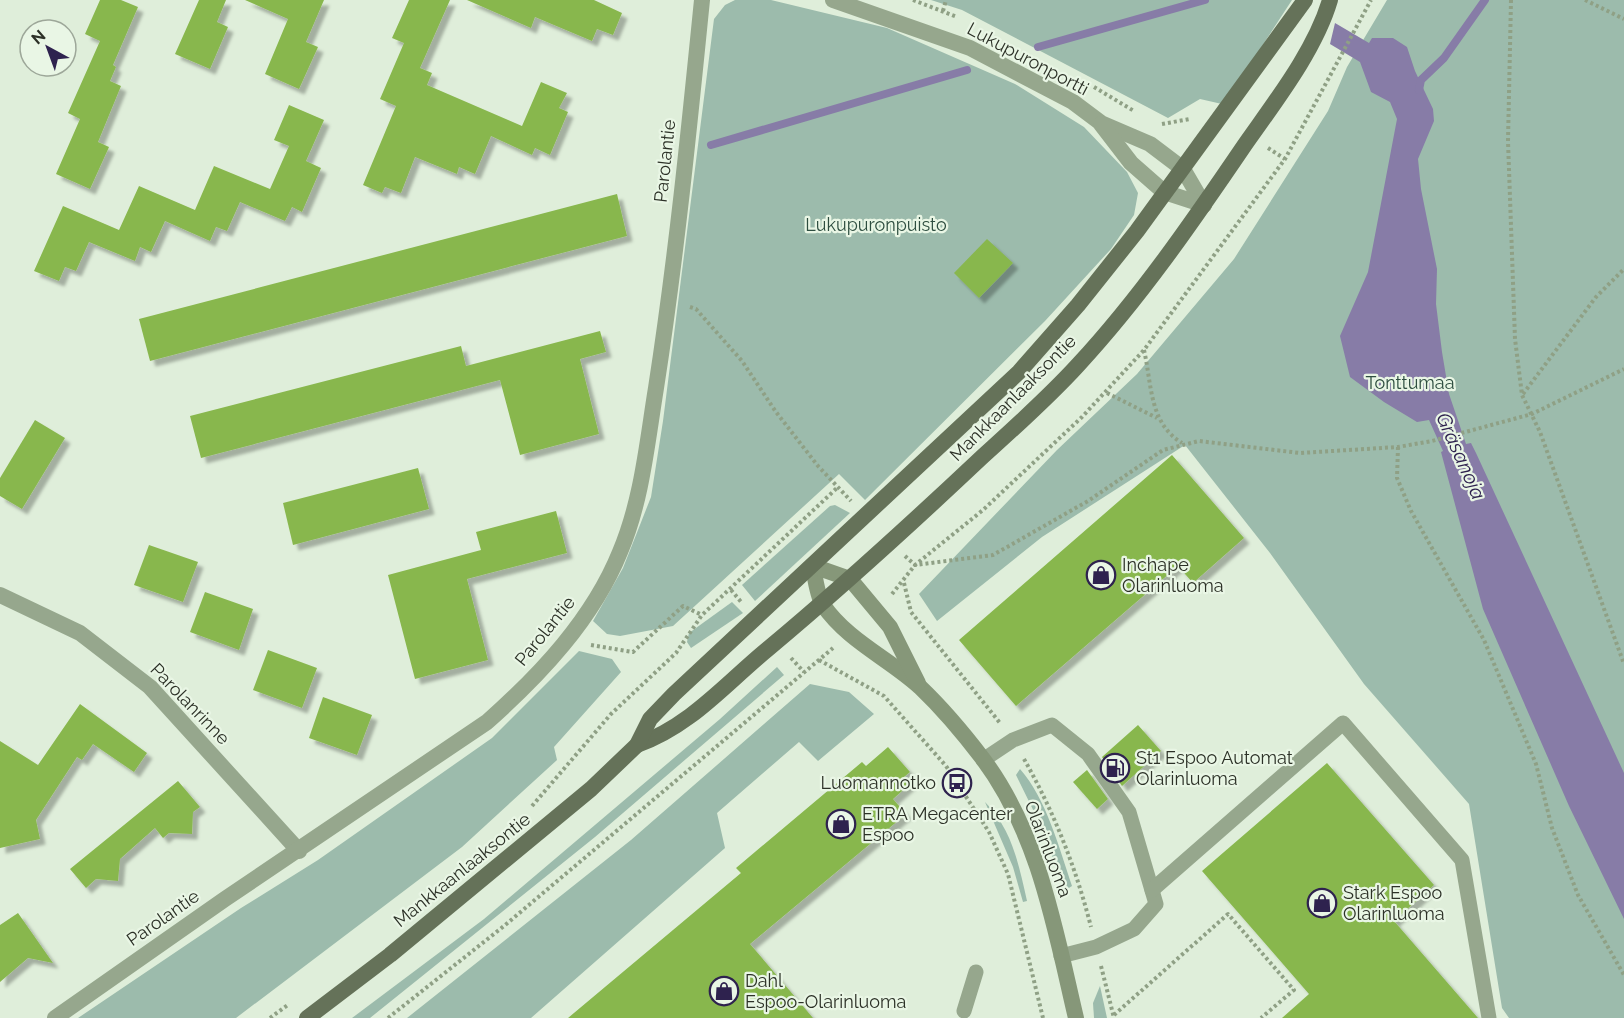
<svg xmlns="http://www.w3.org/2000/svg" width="1624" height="1018" font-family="Raleway,sans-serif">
<defs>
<filter id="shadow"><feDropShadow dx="5.5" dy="5.5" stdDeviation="1.5" flood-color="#0004"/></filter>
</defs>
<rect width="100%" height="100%" fill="#dfeeda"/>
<g fill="#9cbbac">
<polygon points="735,0 771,0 887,28 1015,84 1084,127 1127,172 1138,193 1134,215 1111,249 1045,321 865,500 839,474 673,626 620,636 607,634 593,621 623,568 651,497 663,421 714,19 725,5"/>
<polygon points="931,0 1292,0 1227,100 1222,104 1200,99 1168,118 962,10"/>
<polygon points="1387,0 1624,0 1624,1018 1509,1018 1502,1008 1469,804 1364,684 1270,553 1185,445 1042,537 937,621 919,594 1057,450 1137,374 1234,259 1328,111 1347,67"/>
<polygon points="835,505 850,513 755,601 742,585 830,506"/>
<polygon points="732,602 743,613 691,648 687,642 689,633"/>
<polygon points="579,651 612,659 621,672 554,747 557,760 462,847 236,1018 78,1018 241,908 318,860 492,738"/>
<polygon points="777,667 784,675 595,837 370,1018 352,1018 484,919 720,719"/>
<polygon points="810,684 849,692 874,714 818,761 799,742 717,813 725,848 531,1018 407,1018 631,840"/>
<path d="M1020 769C1047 800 1059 848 1072 886L1064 891 1043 830 1016 775Z"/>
<path d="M985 802C1012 829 1019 865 1027 901L1023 902 1013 867Z"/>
<polygon points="1100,986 1107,1018 1094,1018 1093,1003"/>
</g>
<polygon fill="#877ca7" points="1335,23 1369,43 1372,38 1393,38 1407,47 1415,71 1433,109 1434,121 1418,159 1421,189 1437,269 1436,304 1442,352 1449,394 1466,444 1471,443 1476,453 1624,773 1624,919 1569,806 1483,609 1441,452 1443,451 1429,420 1417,422 1384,402 1350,377 1340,336 1368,272 1397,119 1390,102 1371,92 1360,62 1330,44"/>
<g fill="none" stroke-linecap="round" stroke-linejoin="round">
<g stroke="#877ca7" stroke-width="8">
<polyline points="1038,47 1205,0"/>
<polyline points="1419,90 1421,80 1444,58 1485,0"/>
<polyline points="711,145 967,70"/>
</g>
</g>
<g fill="#88b74e" filter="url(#shadow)">
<polygon points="100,0 121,0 138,7 113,65 116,67 110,81 121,86 98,142 109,147 90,189 56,174 80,119 68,113 100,41 85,34"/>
<polygon points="199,0 226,0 217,22 228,27 210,69 175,54"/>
<polygon points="245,0 324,0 306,42 318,47 299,89 265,74 288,19"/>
<polygon points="409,0 450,0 420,68 432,73 427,85 522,126 541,82 567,93 559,108 568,112 550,155 535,148 532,155 491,136 475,174 459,167 457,174 415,157 401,193 385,187 382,193 363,185 396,106 380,99 404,43 392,38"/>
<polygon points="467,0 594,0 622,13 613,35 597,29 592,41 535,17 531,28"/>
<polygon points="289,105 324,120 306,161 321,168 302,212 292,207 285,221 240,202 227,231 216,227 210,241 165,221 151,252 140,247 135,261 89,242 76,271 65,267 59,281 34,271 63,206 119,230 139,186 195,210 214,166 270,189 289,146 274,140"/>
<polygon points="617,194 627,236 150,361 139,319"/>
<polygon points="987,239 1013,263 979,298 954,273"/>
<polygon points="600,331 606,352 580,359 599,434 520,455 500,380 201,458 190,416 461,346 466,366"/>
<polygon points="35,420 65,438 22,509 0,496 0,478"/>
<polygon points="1172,455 1244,538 1193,583 1178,566 1016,706 959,640"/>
<polygon points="418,468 429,509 293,545 283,503"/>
<polygon points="556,511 567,553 467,579 488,660 415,679 388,575 481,550 476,532"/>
<polygon points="149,545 198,562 183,602 134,585"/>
<polygon points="205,592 253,609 239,650 190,632"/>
<polygon points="268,650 317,668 302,708 253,690"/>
<polygon points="323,697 372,715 357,755 309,738"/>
<polygon points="80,704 147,753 134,772 93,744 82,760 77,757 36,820 40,839 0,848 0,741 38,765"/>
<polygon points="1138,725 1161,751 1122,786 1102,757"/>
<polygon points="888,747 910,772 904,777 910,784 893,799 906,814 750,944 813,1018 568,1018 741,873 736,868 862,762 866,766"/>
<polygon points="1327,763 1434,885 1394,921 1478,1018 1282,1018 1309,994 1202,871"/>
<polygon points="1087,770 1108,799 1097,809 1073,782"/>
<polygon points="178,781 200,807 193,812 192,834 169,833 163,838 155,828 120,859 118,881 96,879 86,888 70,869"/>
<polygon points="18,913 53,963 28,958 0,982 0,925"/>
</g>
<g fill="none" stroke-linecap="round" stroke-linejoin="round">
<g stroke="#8fa085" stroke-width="4" stroke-dasharray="3 3" stroke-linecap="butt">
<polyline points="913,0 957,17"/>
<polyline points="1511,0 1508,141 1515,339 1522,395 1540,432 1624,664"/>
<polyline points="1585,0 1624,19"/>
<polyline points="943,11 946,0"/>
<polyline points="1094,87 1134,111"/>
<polyline points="1162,124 1190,119"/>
<polyline points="1268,148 1285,159"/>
<polyline points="690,307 696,309 742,361 776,412 818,466 851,501"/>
<path d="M1144 350C1152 385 1149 423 1182 443"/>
<polyline points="1107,393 1157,418"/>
<polyline points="1523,394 1596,297 1624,269"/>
<polyline points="1398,447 1397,478 1411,511 1484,640 1536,764 1552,828 1578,895 1624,975"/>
<polyline points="905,556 915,565 993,555 1088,501 1163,450 1199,441 1300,453 1398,447 1432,441 1532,414 1624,369"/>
<polyline points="904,583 911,612 1000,723"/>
<polyline points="731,590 742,603"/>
<polyline points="892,594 915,565 983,510 1082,417 1144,350 1285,159 1371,0"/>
<polyline points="591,645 633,652 683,606 702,615"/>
<polyline points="791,658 804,672"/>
<polyline points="819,660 884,696 946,766 989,832 1008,874 1043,1018"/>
<path d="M1024 759C1054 812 1076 868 1091 927"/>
<polyline points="532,806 611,714 676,653 702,615 838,487"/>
<polyline points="1101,966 1114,1018"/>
<polyline points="1114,1015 1228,914 1294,990 1261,1018"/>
<polyline points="270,1018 289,1004"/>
<polyline points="388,1018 504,926 833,648"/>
</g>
<g stroke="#96a78d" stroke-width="15">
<polyline points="983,760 1013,740 1052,725 1088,754 1129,812 1156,904 1134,929 1096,947 1061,956"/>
<polyline points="1152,890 1343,723 1462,860 1489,1018"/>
<polyline points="964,1011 976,972"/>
</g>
<g stroke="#96a78d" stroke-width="16">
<polyline points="833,0 970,48 1073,102 1101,123 1150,144 1183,169 1204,205"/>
<polyline points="1101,124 1131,163 1164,192 1204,205"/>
<polyline points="0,595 80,633 150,687 299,851"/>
<path d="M55 1018 225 899 487 722C540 675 593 619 620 552 642 500 647 443 656 388 676 259 689 130 702 0"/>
</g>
<g stroke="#869779" stroke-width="16">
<path d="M813 566C815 577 817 595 823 605 848 641 888 658 920 687 942 708 964 734 983 759 1039 834 1055 929 1076 1018"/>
<polyline points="813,566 850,579 890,627 918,683"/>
</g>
<g stroke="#657259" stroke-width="16">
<path d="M637 745C691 726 726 683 769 648 842 587 912 523 981 458 1014 428 1048 398 1078 365 1140 298 1193 221 1244 146 1274 103 1315 51 1330 0"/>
<polyline points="307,1018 390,955 591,789 637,745 650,719 674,694 1019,372 1078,305 1137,231 1305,0"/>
</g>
</g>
<defs>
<g id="shop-ring" transform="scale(1.5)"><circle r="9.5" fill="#e9f6e5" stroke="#2e224e" stroke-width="1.5"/><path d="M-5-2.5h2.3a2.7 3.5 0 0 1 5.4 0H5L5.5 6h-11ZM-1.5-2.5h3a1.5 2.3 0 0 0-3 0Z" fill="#2e224e"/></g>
<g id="fuel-ring" transform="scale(1.5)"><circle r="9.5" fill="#e9f6e5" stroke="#2e224e" stroke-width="1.5"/><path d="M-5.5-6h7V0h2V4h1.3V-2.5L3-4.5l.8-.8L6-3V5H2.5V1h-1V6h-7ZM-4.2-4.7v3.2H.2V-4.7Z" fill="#2e224e"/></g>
<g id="bus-ring" transform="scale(1.5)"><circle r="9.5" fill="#e9f6e5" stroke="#2e224e" stroke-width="1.5"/><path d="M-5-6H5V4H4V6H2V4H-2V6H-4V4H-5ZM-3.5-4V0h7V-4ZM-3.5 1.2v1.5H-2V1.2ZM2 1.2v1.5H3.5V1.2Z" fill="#2e224e"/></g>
</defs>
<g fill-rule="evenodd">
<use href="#shop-ring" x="1101" y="575"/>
<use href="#fuel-ring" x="1115" y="768"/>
<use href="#bus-ring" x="957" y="783"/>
<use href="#shop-ring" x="841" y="824"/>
<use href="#shop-ring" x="1322" y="903"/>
<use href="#shop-ring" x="724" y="991"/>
</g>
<g text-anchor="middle" stroke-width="4.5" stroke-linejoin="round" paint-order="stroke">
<g font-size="18" fill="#2c3127" stroke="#e9f6e5">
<text transform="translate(1028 59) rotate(28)" y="6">Lukupuronportti</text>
<text transform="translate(665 161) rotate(-84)" y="6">Parolantie</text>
<text transform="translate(1013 398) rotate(-45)" y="6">Mankkaanlaaksontie</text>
<text transform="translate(545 631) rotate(-51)" y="6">Parolantie</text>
<text transform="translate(190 704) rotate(46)" y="6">Parolanrinne</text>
<text transform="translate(1048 849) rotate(69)" y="6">Olarinluoma</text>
<text transform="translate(462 870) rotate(-39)" y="6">Mankkaanlaaksontie</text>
<text transform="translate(163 918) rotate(-35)" y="6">Parolantie</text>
</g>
<g font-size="18" fill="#2d4d3f" stroke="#e9f6e5">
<text x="876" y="231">Lukupuronpuisto</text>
<text x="1410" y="389">Tonttumaa</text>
</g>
<g font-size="18" fill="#2c3127" stroke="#e9f6e5" text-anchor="start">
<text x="1122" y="571">Inchape<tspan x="1122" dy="21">Olarinluoma</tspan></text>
<text x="1136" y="764">St1 Espoo Automat<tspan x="1136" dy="21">Olarinluoma</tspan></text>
<text x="936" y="789" text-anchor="end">Luomannotko</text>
<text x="862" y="820">ETRA Megacenter<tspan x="862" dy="21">Espoo</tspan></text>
<text x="1343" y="899">Stark Espoo<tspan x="1343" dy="21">Olarinluoma</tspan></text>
<text x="745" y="987">Dahl<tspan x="745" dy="21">Espoo-Olarinluoma</tspan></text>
</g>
<g font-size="20" font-style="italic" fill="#2e224e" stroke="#e9f6e5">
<text transform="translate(1461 456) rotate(66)" y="7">Gräsanoja</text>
</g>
</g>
<g transform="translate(48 48) rotate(319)"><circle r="28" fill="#e9f6e5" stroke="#9da799" stroke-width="1.5"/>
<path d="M0-4.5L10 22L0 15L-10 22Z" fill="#2e224e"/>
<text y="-9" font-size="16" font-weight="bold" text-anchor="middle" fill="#2c3127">N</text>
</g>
</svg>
